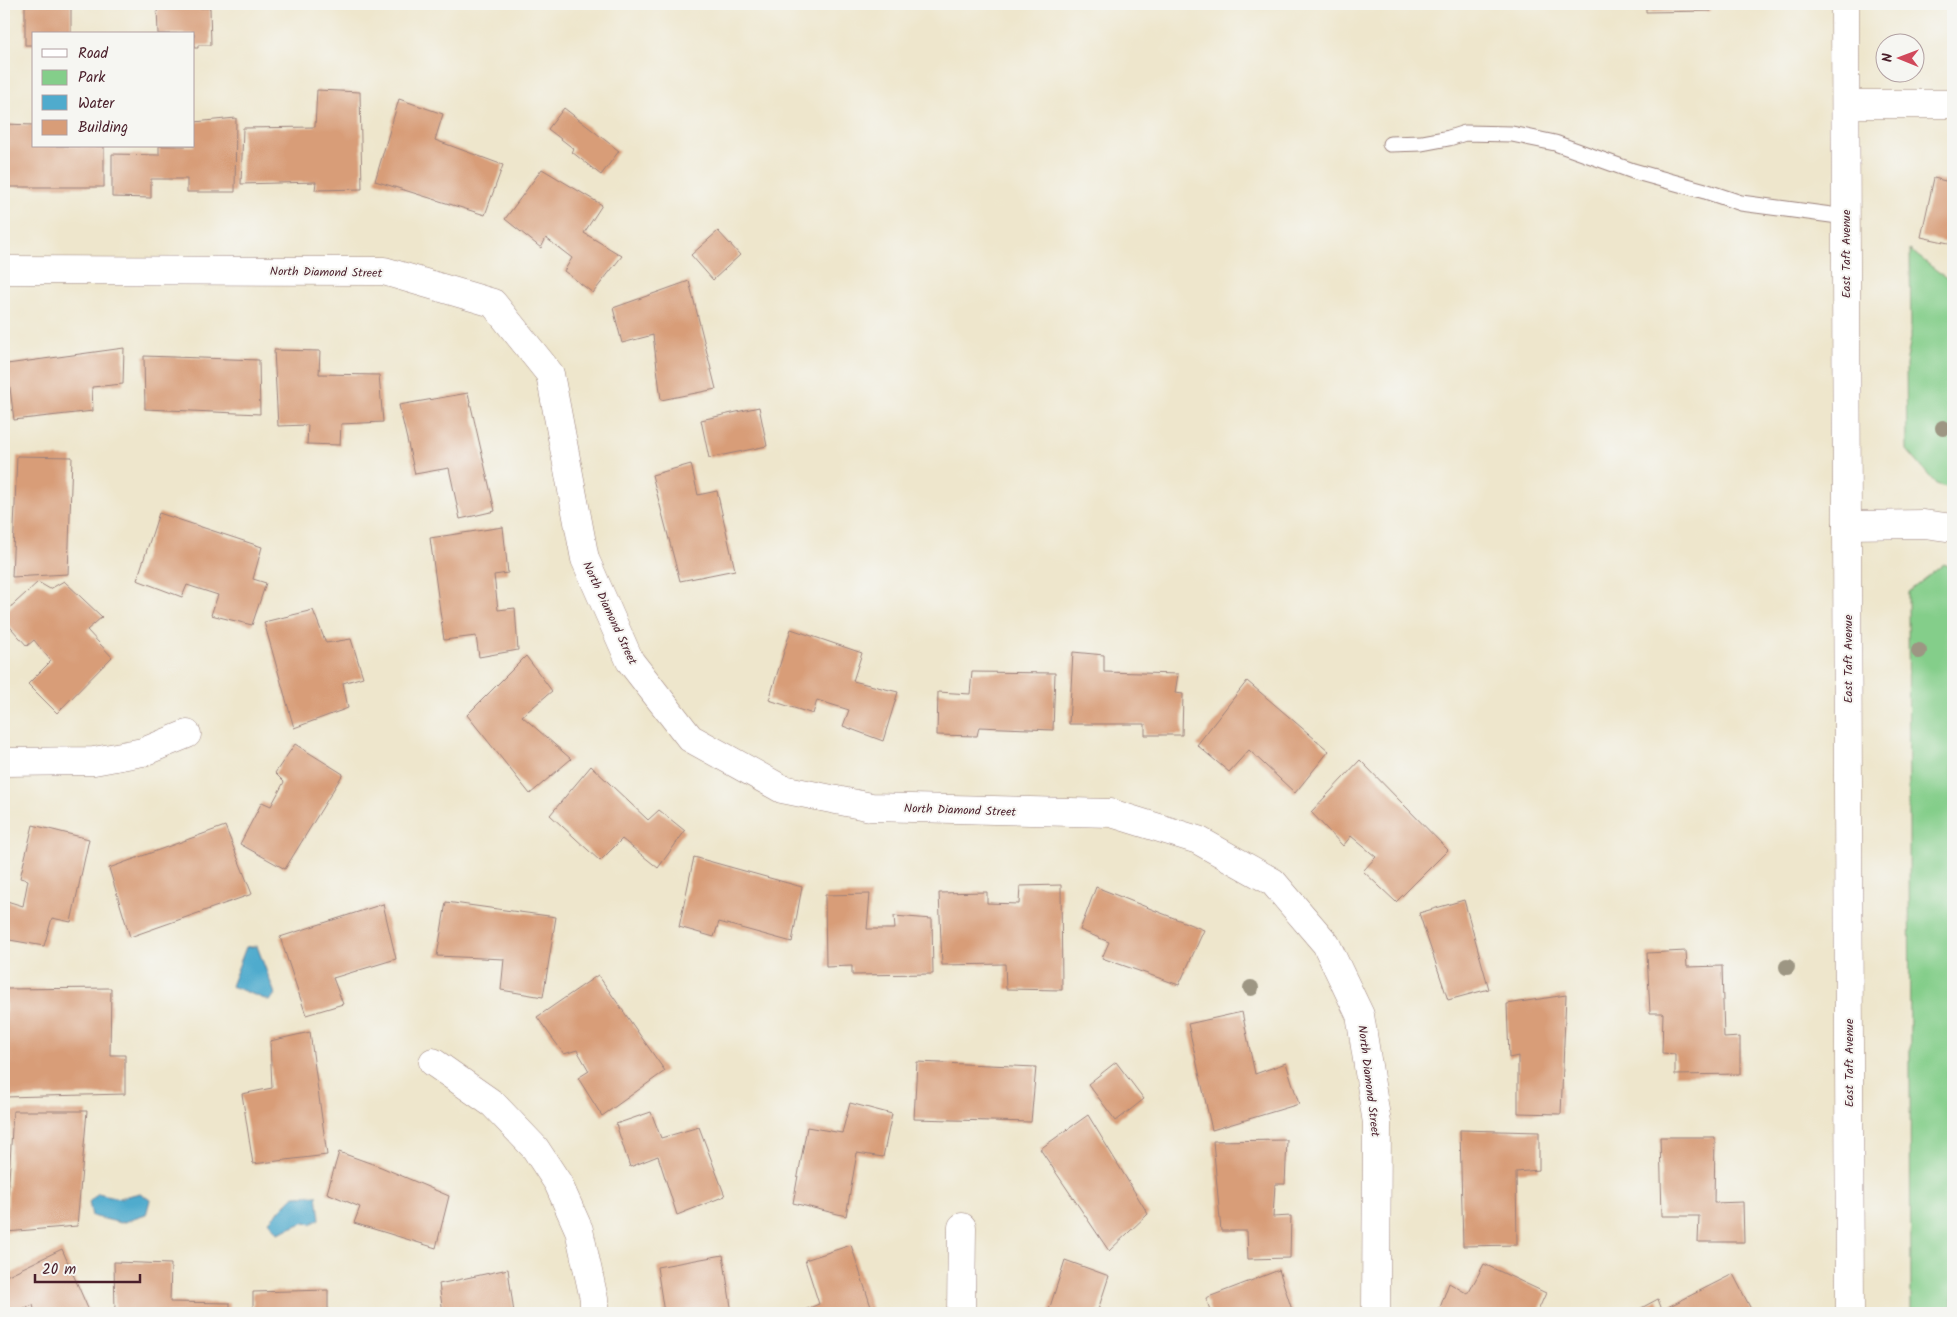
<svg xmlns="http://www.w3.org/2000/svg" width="1957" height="1317" font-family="Kalam,sans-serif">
<rect width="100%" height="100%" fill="#f6f6f2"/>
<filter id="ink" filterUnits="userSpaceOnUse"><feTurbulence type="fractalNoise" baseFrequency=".02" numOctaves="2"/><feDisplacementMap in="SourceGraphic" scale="10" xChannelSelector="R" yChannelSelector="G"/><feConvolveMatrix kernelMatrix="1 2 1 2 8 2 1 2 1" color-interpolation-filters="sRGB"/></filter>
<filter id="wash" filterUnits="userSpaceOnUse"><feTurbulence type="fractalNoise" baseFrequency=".0096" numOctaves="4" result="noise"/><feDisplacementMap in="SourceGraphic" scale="20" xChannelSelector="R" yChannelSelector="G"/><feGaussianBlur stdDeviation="1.12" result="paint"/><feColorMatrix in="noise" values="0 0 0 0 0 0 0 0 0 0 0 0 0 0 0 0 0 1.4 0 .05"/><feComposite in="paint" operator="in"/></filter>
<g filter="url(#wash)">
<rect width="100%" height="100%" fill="#eee6cc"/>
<g fill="#84ce8a" stroke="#67765a">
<polygon points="1910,250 1953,283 1953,489 1936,484 1907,450 1906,364 1911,337"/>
<polygon points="1944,564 1953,568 1953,1313 1911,1313 1908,592"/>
</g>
<g fill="#4fabcd" stroke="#4c657c">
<polygon points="257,946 275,994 270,1001 231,986 246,947"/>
<polygon points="98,1193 119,1198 140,1193 150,1200 146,1215 121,1223 92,1216 89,1202"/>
<polygon points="317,1195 320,1219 311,1224 305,1222 278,1233 269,1221 294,1196"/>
</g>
<g id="blocks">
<g fill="#d89d78">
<polygon points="25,4 71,4 71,34 34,34 34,45 25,45"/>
<polygon points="1646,4 1711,4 1711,11 1646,12"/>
<polygon points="196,6 196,8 210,8 211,45 198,45 198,48 194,48 194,34 158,34 157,7"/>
<polygon points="317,90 360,92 362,189 315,190 316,182 241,184 243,128 315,127"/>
<polygon points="399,99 443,114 435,140 503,165 485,215 375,181"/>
<polygon points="564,108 619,151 601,175 572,152 574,149 548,129"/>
<polygon points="236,118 235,192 187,192 187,179 151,179 151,198 112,197 112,154 159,155 159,146 194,146 194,122"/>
<polygon points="4,124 34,125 34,146 104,146 104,187 4,187"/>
<polygon points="542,169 602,205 584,233 622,256 593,293 564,271 572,258 546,238 541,248 505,219"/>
<polygon points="1934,178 1953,183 1953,244 1921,237"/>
<polygon points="718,231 740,255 713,280 691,255"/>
<polygon points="689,281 716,389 661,400 653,335 622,343 613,308"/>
<polygon points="124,348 123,384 92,387 93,411 14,420 7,364"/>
<polygon points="274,350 320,351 319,374 379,375 383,422 341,424 340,445 307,444 308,425 278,426"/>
<polygon points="144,356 259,360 260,414 145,409"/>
<polygon points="468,393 495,511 460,519 449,468 415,474 399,405"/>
<polygon points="759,407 767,446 709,458 701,420"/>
<polygon points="17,456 72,457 68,574 12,577"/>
<polygon points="691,464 698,495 717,491 735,570 680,581 652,475"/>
<polygon points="159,513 262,547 253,579 266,583 252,625 211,615 218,595 187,585 182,597 137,580"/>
<polygon points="503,527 508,573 494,575 498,610 515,608 518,650 479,657 476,636 444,640 430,538"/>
<polygon points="64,581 102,617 87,630 112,657 57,713 28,684 51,661 34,640 27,646 4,620 4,613 38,582 50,589"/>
<polygon points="313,610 326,643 351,639 363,677 343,683 348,708 294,728 264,622"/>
<polygon points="791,629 862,653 853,681 898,692 883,741 843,726 849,710 817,700 813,714 769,700"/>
<polygon points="1073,652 1104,655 1104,672 1178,674 1175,693 1183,694 1182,735 1145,735 1145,724 1069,724"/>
<polygon points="526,656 552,691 522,716 571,759 530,794 467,715"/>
<polygon points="972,672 1055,673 1053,730 979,727 977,736 937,735 938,692 970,694"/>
<polygon points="1247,681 1329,751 1295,793 1249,750 1229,772 1197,745"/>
<polygon points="295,744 343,774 285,869 240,844 262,802 271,806 284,782 275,773"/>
<polygon points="1360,760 1448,850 1396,902 1363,871 1376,857 1351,836 1343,846 1311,812"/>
<polygon points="591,766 648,820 659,810 685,831 658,868 622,839 600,861 550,815"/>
<polygon points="33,825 89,839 71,922 52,918 44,946 4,939 7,901 23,906 28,880 20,878"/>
<polygon points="225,826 252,894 130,937 109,868"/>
<polygon points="694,857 802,887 792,942 719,922 714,937 679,927"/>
<polygon points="1061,885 1062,990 1006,989 1005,964 942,965 939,893 987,892 987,903 1019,904 1020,886"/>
<polygon points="1096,887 1204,930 1179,985 1102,958 1109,942 1080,930"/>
<polygon points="870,894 867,929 895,929 894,916 932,919 933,974 852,975 852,966 826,967 825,895"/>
<polygon points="1464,900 1489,989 1448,1000 1419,913"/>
<polygon points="446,902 556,917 543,997 501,990 504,959 437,956"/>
<polygon points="383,904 396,959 333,978 343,1004 306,1015 280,937"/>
<polygon points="1686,951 1687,967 1722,966 1724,1038 1740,1037 1740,1074 1675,1075 1675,1054 1662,1053 1663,1013 1650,1013 1647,953"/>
<polygon points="598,975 665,1071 602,1116 578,1078 589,1071 577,1050 564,1054 537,1017"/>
<polygon points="111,988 110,1055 125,1055 125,1094 4,1097 6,989"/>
<polygon points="1566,995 1561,1114 1518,1113 1518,1056 1509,1058 1507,1004"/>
<polygon points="1242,1012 1255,1074 1286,1063 1299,1104 1212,1130 1188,1024"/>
<polygon points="310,1032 327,1155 253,1164 242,1094 272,1088 270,1041"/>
<polygon points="917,1062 1036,1067 1031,1122 914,1119"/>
<polygon points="1116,1062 1144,1099 1116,1121 1088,1084"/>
<polygon points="850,1103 892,1114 883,1157 857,1153 846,1216 793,1203 807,1127 842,1133"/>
<polygon points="13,1111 87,1111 77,1226 6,1232"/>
<polygon points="651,1112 661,1138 699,1127 725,1196 677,1215 658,1156 630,1167 616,1124"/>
<polygon points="1088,1115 1148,1214 1109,1251 1040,1149"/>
<polygon points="1460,1130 1539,1132 1539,1170 1516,1172 1517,1245 1463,1246"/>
<polygon points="1660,1137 1715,1137 1714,1203 1743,1202 1744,1242 1698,1242 1699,1216 1662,1216"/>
<polygon points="1287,1140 1285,1184 1275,1184 1273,1217 1291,1216 1290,1258 1248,1259 1247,1231 1221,1231 1213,1141"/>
<polygon points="339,1152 381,1167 449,1196 436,1248 354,1223 360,1207 327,1193"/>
<polygon points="851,1245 873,1313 797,1313 819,1304 805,1260"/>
<polygon points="62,1249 90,1313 35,1313 33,1305 15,1313 4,1313 4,1277"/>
<polygon points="723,1255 732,1313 664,1313 657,1267"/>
<polygon points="1065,1260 1109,1276 1097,1313 1048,1313"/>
<polygon points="114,1262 171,1264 170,1302 230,1303 230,1313 115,1313"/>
<polygon points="1484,1264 1546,1293 1537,1313 1438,1313 1449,1283 1468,1294"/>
<polygon points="508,1269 514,1313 443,1313 439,1284"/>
<polygon points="1279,1270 1293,1313 1211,1313 1206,1298"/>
<polygon points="1733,1274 1753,1313 1632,1313 1658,1299 1662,1310"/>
<polygon points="328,1290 328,1313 253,1313 253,1292"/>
</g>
</g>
</g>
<g filter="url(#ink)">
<use href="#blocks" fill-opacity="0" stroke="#9c827c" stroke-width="1"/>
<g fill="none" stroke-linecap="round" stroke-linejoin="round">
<g stroke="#9c827c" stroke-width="17">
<polyline id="lane" points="1390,144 1422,143 1449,138 1465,133 1512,134 1555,143 1633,171 1705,191 1741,203 1846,217"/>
</g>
<g stroke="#9c827c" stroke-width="29">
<g id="street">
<polyline points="1846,104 1953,104"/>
<polyline points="4,270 384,271 493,303 550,374 585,559 630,661 690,738 782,789 871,807 1111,813 1198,840 1273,882 1326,944 1360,1015 1377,1123 1376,1313"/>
<polyline points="1847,525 1924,524 1953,528"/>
<polyline points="4,762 94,761 143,752 187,734"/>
<polyline points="433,1062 493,1104 535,1148 558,1183 579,1230 594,1299 594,1313"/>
<polyline points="961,1313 962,1227"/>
</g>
</g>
<g stroke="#9c827c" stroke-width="29">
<polyline id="secondary" points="1845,4 1850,1313"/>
</g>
<use href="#lane" stroke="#fff" stroke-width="15"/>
<use href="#street" stroke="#fff" stroke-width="28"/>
<use href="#secondary" stroke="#fff" stroke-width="28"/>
</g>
<g fill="#9d9683">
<circle cx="1943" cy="428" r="8"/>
<circle cx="1919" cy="651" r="8"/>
<circle cx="1787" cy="967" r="8"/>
<circle cx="1251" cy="988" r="8"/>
</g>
</g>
<g text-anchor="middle" stroke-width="4" stroke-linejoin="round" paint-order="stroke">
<g font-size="12" fill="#4a1f2b" stroke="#f6f6f2">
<text transform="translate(1846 254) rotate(-90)" y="4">East Taft Avenue</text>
<text transform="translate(326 272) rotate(1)" y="4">North Diamond Street</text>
<text transform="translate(610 613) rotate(65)" y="4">North Diamond Street</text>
<text transform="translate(1848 659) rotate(-90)" y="4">East Taft Avenue</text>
<text transform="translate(960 810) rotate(2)" y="4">North Diamond Street</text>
<text transform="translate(1849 1063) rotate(-90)" y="4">East Taft Avenue</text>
<text transform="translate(1369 1081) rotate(83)" y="4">North Diamond Street</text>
</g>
</g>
<rect width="1957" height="1317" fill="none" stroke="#f6f6f2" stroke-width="20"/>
<rect x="32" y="32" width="162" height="115" fill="#f6f6f2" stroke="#b1a0a2"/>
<rect x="42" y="49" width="25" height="8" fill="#ffffff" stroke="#b1a0a2"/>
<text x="78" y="58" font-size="15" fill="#4a1f2b">Road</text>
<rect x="42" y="70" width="25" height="15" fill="#84ce8a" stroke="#b1a0a2"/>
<text x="78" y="82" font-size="15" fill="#4a1f2b">Park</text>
<rect x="42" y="95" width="25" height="15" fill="#4fabcd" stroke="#b1a0a2"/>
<text x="78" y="108" font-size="15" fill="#4a1f2b">Water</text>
<rect x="42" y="120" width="25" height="15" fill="#d89d78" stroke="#b1a0a2"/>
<text x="78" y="132" font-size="15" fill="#4a1f2b">Building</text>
<g transform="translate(1900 58) rotate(271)"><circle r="24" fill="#f6f6f2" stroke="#b1a0a2"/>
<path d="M0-4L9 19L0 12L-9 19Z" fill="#d1495b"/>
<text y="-8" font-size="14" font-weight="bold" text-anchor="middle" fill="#4a1f2b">N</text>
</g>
<path d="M35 1274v8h105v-8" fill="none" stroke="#4a1f2b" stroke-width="2.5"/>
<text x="42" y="1274" font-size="15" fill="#4a1f2b" stroke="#f6f6f2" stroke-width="4" paint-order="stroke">20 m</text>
</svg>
